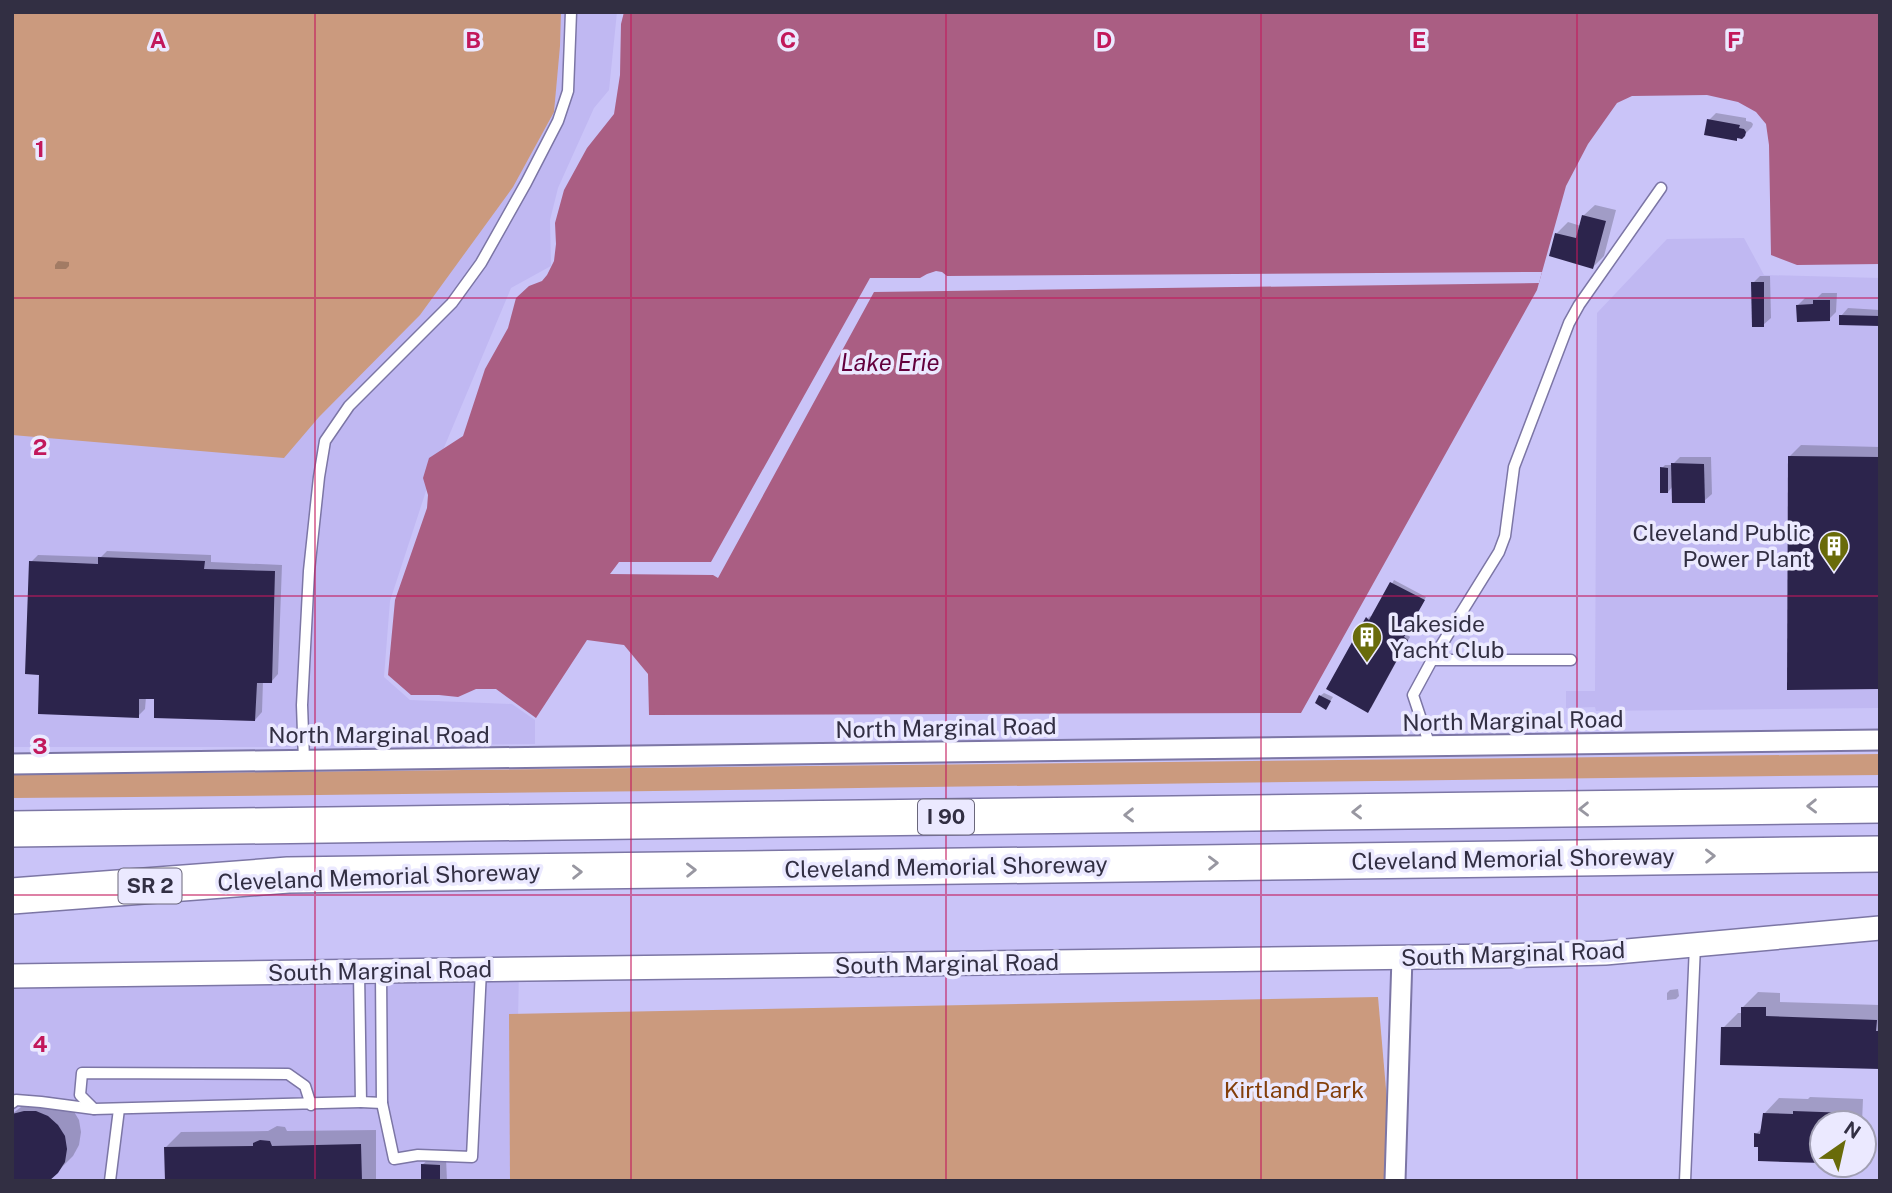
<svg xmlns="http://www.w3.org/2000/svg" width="1892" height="1193" font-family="'Public Sans',sans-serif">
<rect width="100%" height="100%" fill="#cac4f8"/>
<g fill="#c0b8f2">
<polygon points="12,12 617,12 609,90 594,108 558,188 550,220 551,266 511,288 427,488 390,601 384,677 410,700 512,704 535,720 535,744 288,747 12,747"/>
<polygon points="1744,238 1764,275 1880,278 1880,708 1596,711 1595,707 1566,708 1566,691 1595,691 1597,313 1667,239"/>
<polygon points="519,969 515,1181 12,1181 12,976"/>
</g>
<g fill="#cb9a7e">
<polygon points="12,12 561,12 560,46 554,112 513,187 420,315 319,417 284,458 12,435"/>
<path d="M1880 754V775C1257 781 635 793 12 798V775Z"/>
<polygon points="1378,997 1394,1181 510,1181 509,1014"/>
</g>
<polygon fill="#aa5e83" points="624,12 1880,12 1880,264 1797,265 1771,255 1769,145 1766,124 1756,112 1738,102 1707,95 1632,96 1617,103 1588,144 1566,186 1537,290 1301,713 649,715 648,674 624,645 587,640 536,718 496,689 476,689 458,697 439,695 411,695 388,675 395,600 427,508 428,495 423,478 429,458 463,436 485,369 508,328 516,298 529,286 542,281 547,275 554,261 556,244 555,223 564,190 587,148 614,114 620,75 621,24"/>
<polygon fill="#cac4f8" points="936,271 942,272 947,276 1542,272 1539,283 874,292 718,578 713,575 610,574 619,562 711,562 870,278 920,278 927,274"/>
<g fill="#0003">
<polygon points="1716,113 1746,118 1746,121 1751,122 1753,124 1752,127 1744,135 1736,139 1709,120"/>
<polygon points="1595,205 1616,210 1604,256 1593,267 1551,255 1557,233 1568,222 1581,226 1583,216"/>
<polygon points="58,261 69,262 69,266 66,269 55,269 55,265"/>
<polygon points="1760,276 1770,276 1771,318 1763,325 1753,283"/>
<polygon points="1822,293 1837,293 1836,312 1829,319 1798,305 1805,298 1817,298"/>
<polygon points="1848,308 1880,310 1880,324 1841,316"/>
<polygon points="1801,445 1880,447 1880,688 1790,456"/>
<polygon points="1680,457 1711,457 1712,494 1704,501 1673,486 1668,492 1662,468 1665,465 1672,465"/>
<polygon points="107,551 211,555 211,562 282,565 278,674 271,682 263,681 262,712 255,720 156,697 146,697 145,709 138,716 41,673 31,562 38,555 101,557"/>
<polygon points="1394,580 1426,597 1406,633 1410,637 1371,708 1367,619 1370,616 1373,618"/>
<polygon points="1324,693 1333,697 1326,708 1320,696"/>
<polygon points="1678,989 1679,996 1676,999 1667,1000 1667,993 1670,990"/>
<polygon points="1758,992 1780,993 1780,1002 1880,1005 1880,1067 1723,1028 1738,1013 1743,1013 1743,1007"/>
<polygon points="41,1096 52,1097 64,1101 73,1110 79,1120 81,1132 79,1145 73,1156 57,1172 12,1114 30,1100"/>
<polygon points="1810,1097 1863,1099 1862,1123 1822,1123 1822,1162 1760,1145 1756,1134 1762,1128 1764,1114 1779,1098 1808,1099"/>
<polygon points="277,1126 285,1127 287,1131 376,1130 376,1181 166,1181 166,1147 181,1132 268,1131"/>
<polygon points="430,1158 446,1158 447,1181 422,1181 422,1165"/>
</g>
<g fill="#2c244c">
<polygon points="1707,119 1740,125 1739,128 1744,129 1746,132 1745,136 1742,139 1737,138 1737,141 1704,135"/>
<polygon points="1582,215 1606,221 1593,269 1549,256 1555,233 1576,238"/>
<polygon points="1751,282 1764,282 1764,327 1752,327"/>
<polygon points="1813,300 1830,300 1830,321 1797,322 1796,305 1813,304"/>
<polygon points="1839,315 1880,316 1880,326 1839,325"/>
<polygon points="1788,456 1880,457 1880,689 1787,690"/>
<polygon points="1671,463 1704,464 1705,503 1672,503"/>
<polygon points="1660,467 1668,468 1668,493 1660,493"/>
<polygon points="98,557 205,561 204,569 275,571 272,683 257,683 255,721 154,718 154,699 139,699 139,718 38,714 39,675 25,674 29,561 98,564"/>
<polygon points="1390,582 1425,600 1404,637 1408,640 1368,713 1326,689 1366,617 1369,620"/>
<polygon points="1319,695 1331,701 1326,710 1315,703"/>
<polygon points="1741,1007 1766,1007 1766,1016 1877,1020 1876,1031 1880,1031 1880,1069 1720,1065 1721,1027 1741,1027"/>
<polygon points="24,1111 36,1111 48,1116 58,1125 65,1136 67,1149 65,1162 58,1173 49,1181 12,1181 12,1114"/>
<polygon points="1793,1111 1849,1113 1848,1123 1822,1123 1822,1163 1758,1161 1758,1147 1754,1147 1754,1133 1760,1134 1763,1113 1793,1114"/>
<polygon points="260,1140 270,1141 272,1146 361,1144 362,1181 165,1181 164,1147 253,1146 253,1143"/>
<polygon points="421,1164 440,1165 440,1181 421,1181"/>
</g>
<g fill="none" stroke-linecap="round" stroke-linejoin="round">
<g stroke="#7c76a5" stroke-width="13">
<g id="service">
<polyline points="1432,660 1499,552 1505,536 1514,467 1569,323 1579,305 1661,188"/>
<polyline points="1430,746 1413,695 1432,660 1571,660"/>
<polyline points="304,760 302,705 309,571 319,477 325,441 349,406 452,303 481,263 526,183 558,121 568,91 571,12"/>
<polyline points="359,972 361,1102 382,1103"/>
<polyline points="381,972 382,1103 394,1159 418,1155 472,1157 481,970"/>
<polyline points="12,1103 16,1100 41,1102 94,1109"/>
<polyline points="311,1105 305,1086 288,1074 82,1073 80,1095 94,1109 361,1102"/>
<polyline points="110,1181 119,1109"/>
<polyline points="1685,1181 1695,945"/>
</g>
</g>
<g stroke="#7c76a5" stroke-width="23">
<g id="minor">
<polyline points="12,764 1880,740"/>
<polyline points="1395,1181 1402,957"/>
</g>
</g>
<g stroke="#7c76a5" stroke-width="26">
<polyline id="tertiary" points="12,976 1500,956 1605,953 1880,928"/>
</g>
<g stroke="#7c76a5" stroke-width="38">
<g id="motorway">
<polyline points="12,829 1880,805"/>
<polyline points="12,896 288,875 1880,854"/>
</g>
</g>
<use href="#service" stroke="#fff" stroke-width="10"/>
<use href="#minor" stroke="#fff" stroke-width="19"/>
<use href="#tertiary" stroke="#fff" stroke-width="23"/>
<use href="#motorway" stroke="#fff" stroke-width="35"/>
</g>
<defs><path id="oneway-chevron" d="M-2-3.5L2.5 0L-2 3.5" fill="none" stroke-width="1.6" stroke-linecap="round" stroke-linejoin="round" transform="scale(1.75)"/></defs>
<g stroke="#9897a1">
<use href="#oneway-chevron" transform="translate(1812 806) rotate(179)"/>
<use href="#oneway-chevron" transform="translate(1584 809) rotate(179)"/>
<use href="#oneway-chevron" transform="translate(1357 812) rotate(179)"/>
<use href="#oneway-chevron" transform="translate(1129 815) rotate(179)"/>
<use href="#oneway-chevron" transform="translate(1710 856) rotate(-1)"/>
<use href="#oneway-chevron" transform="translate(1213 863) rotate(-1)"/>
<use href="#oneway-chevron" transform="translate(691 870) rotate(-1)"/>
<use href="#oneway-chevron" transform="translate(577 872) rotate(-1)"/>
</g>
<path fill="none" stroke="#c2185b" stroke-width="2" stroke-opacity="0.55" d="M315 12V1181M631 12V1181M946 12V1181M1261 12V1181M1577 12V1181M12 298H1880M12 596H1880M12 895H1880"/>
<defs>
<g id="building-pin" transform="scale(1.575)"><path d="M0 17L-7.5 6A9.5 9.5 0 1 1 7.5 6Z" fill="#696b0a" stroke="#ebe9ff"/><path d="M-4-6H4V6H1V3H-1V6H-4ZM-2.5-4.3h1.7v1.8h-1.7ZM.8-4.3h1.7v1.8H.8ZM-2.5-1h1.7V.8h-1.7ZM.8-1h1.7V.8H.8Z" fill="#fff"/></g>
</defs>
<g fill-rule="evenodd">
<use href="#building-pin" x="1834" y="546"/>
<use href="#building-pin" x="1367" y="637"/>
</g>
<g text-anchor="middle" stroke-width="7" stroke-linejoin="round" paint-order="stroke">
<g fill="#ebe9ff" stroke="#6a677b" stroke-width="2">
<rect x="918" y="799.5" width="56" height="35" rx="5"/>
<rect x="118.5" y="868.5" width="63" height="35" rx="5"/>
</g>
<g font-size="21" font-weight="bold" fill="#322f43">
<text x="946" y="824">I 90</text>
<text x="150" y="893">SR 2</text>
</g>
<g font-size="23" fill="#322f43" stroke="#ebe9ff" text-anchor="end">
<text x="1811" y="541">Cleveland Public<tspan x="1811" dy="26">Power Plant</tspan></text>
<text x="1390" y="632" text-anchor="start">Lakeside<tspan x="1390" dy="26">Yacht Club</tspan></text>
</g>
<g font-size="23" fill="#322f43" stroke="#ebe9ff">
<text transform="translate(1513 721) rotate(-1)" y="8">North Marginal Road</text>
<text transform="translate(946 728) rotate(-1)" y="8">North Marginal Road</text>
<text x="379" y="743">North Marginal Road</text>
<text transform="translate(1513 859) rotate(-1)" y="8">Cleveland Memorial Shoreway</text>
<text transform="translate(946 867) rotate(-1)" y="8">Cleveland Memorial Shoreway</text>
<text transform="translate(379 877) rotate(-2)" y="8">Cleveland Memorial Shoreway</text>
<text transform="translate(1513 954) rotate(-2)" y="8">South Marginal Road</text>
<text transform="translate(947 964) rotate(-1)" y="8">South Marginal Road</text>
<text transform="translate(380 971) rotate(-1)" y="8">South Marginal Road</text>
</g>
<g font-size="23" fill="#833f0b" stroke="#ebe9ff">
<text x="1294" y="1098">Kirtland Park</text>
</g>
<g font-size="24" font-style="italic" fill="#63003d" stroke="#ebe9ff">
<text x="890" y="371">Lake Erie</text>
</g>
</g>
<g font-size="23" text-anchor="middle" font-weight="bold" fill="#c2185b" stroke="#ebe9ff" stroke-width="7" stroke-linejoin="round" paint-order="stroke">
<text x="158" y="48">A</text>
<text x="473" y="48">B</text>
<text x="788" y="48">C</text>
<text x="1104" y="48">D</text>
<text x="1419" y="48">E</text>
<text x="1734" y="48">F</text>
<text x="40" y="157">1</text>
<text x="40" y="455">2</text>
<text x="40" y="754">3</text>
<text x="40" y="1052">4</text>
</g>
<rect width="1892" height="1193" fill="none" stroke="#322f43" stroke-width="28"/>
<g transform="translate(1843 1144) rotate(34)"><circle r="33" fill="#ebe9ff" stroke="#a19fb4" stroke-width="2"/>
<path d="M0-5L12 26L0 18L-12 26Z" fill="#696b0a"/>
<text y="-10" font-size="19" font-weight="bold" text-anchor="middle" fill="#322f43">N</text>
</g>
</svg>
